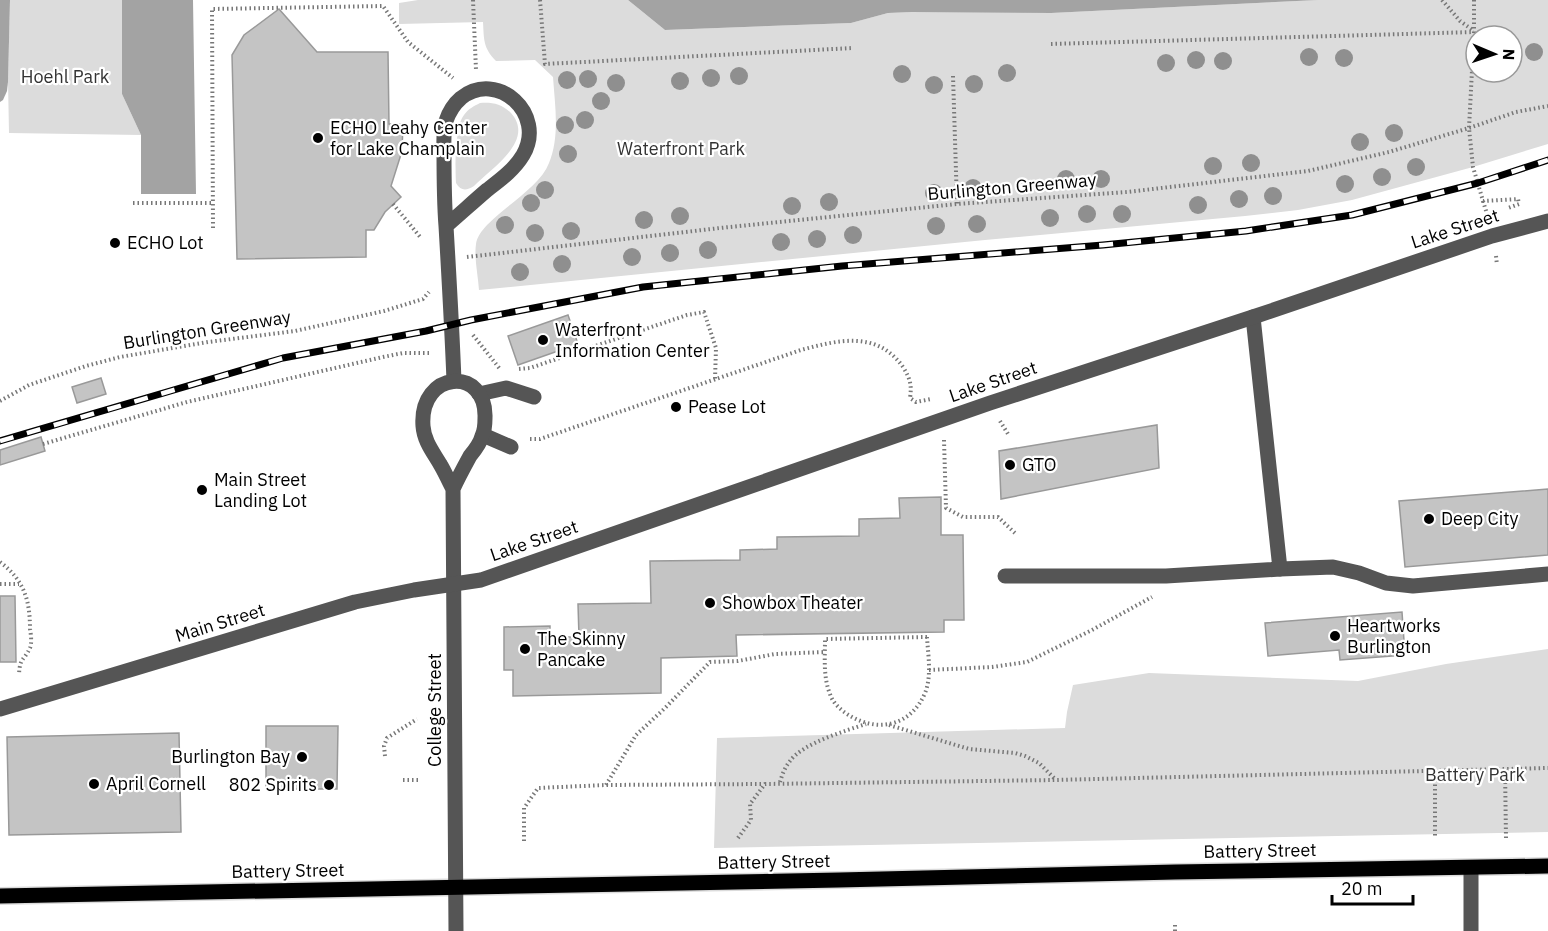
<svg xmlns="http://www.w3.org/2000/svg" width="1548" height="931" font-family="'IBM Plex Sans',sans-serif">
<rect width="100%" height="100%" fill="#fff"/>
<g fill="#dcdcdc" fill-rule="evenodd">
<polygon points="10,0 122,0 122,94 141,135 9,133 8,82"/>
<path d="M418 0H628L665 30 851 23 888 13 912 12 913 0 991 11 1051 13 1318 0H1548V144L1473 167 1352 200 1298 210 1245 216 985 240 479 290C478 275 474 258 476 244 479 219 538 193 549 163 560 136 555 106 553 77L535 60 496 61C483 48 484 39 483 22L399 24V3ZM1476 36H1512V72H1476Z"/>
<path d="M480 103C492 102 502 104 511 113 536 141 490 169 474 186 466 191 461 191 456 183 455 168 455 126 464 115 468 109 474 106 480 103Z"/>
<polygon points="1548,649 1548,832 714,848 717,738 1065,728 1067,712 1073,685 1149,673 1358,681 1446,664"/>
</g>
<g fill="#a3a3a3">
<polygon points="0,0 10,0 8,82 7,91 3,100 0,102"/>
<polygon points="122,0 193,0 196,194 141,194 141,135 122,94"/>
<polygon points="628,0 1318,0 1051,13 912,12 888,13 851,23 665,30"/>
</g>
<g fill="#c4c4c4" stroke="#999" stroke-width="1.5">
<polygon points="279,9 317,52 388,52 389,124 403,124 402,151 391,186 401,197 385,212 374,230 366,230 366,257 237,259 232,55 244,35"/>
<polygon points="568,315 578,344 518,365 508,336"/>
<polygon points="101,378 106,394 77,403 72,387"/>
<polygon points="1157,425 1159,468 1001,499 999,451"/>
<polygon points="41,437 45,451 0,465 0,450"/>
<polygon points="1548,489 1548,555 1405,567 1399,501"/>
<polygon points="941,497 941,535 963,535 964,620 944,620 944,632 736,635 737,656 661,658 661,693 513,696 513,670 504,670 504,627 550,626 550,637 579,637 578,604 651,603 650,561 740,560 740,550 777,549 777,537 859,536 859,519 900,518 899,498"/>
<polygon points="0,596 15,596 16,662 0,662"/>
<polygon points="1402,612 1405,655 1340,660 1339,650 1268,656 1265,623"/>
<polygon points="266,726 338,726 337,789 266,789"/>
<polygon points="179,733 181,832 9,835 7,737"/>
</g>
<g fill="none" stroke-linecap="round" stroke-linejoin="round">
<g stroke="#dbdbdb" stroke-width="18">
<polyline id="major" points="0,896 839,880 1175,872 1548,866"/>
</g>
<g stroke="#777" stroke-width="4" stroke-dasharray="1.5 3" stroke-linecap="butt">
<polyline points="473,0 476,70"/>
<polyline points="540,0 545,64 853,48"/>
<polyline points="1442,0 1460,21 1474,31"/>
<polyline points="1474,0 1474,32 1469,128 1473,167 1483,201 1518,199 1519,204 1508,208"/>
<polyline points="1051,44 1474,32"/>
<polyline points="953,76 957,204"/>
<polyline points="1483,201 1487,214"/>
<polyline points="133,203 214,203"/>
<polyline points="393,204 421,238"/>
<polyline points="213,228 212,9 383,6 408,42 453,78"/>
<polyline points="1496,256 1497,265"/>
<polyline points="467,257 720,228 957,204 1127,192 1308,171 1389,152 1469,128 1516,112 1548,106"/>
<polyline points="473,335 500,369"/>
<polyline points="519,369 530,368 687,315 704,312 716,348 715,379"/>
<polyline points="0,401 29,385 86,366 120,357 208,342 295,331 384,311 423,299 429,292"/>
<polyline points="1000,421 1008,434"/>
<path d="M530 439H540L801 350C838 340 877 330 903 367 910 378 912 385 910 398L916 402 931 399"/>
<polyline points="944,440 946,508 963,517 998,517 1016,534"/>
<polyline points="43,444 187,402 383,357 403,353 429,353"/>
<path d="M0 562C24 580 30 600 30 629 31 635 32 643 30 648 24 661 20 657 19 674"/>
<polyline points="0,584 19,584"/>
<path d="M927 637C928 655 932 676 925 693 912 724 881 733 852 717 843 712 833 704 830 694 823 677 825 657 825 639Z"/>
<polyline points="929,670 992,667 1027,662 1092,630 1152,597"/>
<polyline points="889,725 969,749 1015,753 1025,756 1039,763 1055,779"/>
<polyline points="385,756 384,746 387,738 417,719"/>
<polyline points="1505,769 1506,838"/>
<polyline points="1435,771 1435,838"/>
<polyline points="403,780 418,780"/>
<path d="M780 782C782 775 785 767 790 761 803 743 845 731 866 724"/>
<polyline points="606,785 636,735 664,709 710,662 738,661 775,654 825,652"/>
<polyline points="738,838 751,820 750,804 765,784 1055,780 1548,768"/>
<polyline points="524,841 524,808 538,788 606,785 764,784"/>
<polyline points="1175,925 1175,931"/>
</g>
<g stroke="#555" stroke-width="15">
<path d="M446 226C460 214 473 202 487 190 500 180 514 170 523 155 547 114 497 69 461 98 454 104 449 112 446 121 443 131 444 142 444 152 444 177 444 201 446 226 449 277 452 329 454 381"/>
<polyline points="479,394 506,388 534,397"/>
<polyline points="483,435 511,447"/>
<path d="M453 489C458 478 464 467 470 456 475 450 480 444 482 436 485 430 485 424 485 418 487 366 419 370 423 426 424 441 433 452 440 464 445 472 448 480 453 489L456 931"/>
<polyline points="1280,569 1333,567 1359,573 1386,583 1413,586 1548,574"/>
<polyline points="1005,576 1166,576 1280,569 1253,317"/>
<polyline points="0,709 355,602 414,590 481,580 990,403 1253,317 1492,236 1548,221"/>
<polyline points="1471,931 1471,868"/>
</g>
<use href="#major" stroke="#000" stroke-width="15"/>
<g stroke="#000" stroke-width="7">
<polyline id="rail" points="0,441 283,358 426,331 471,320 643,287 842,266 1103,245 1246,231 1352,215 1478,183 1548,160"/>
</g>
<use href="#rail" stroke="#fff" stroke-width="4.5" stroke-dasharray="14" stroke-linecap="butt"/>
</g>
<g fill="#8f8f8f">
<circle cx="1534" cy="52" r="9"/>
<circle cx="1309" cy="57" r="9"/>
<circle cx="1344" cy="58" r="9"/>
<circle cx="1196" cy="60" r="9"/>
<circle cx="1223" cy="61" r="9"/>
<circle cx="1166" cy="63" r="9"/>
<circle cx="1007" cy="73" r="9"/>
<circle cx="902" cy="74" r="9"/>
<circle cx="739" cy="76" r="9"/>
<circle cx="711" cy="78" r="9"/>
<circle cx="588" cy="79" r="9"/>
<circle cx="567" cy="80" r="9"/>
<circle cx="680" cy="81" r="9"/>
<circle cx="616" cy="83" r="9"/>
<circle cx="974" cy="84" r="9"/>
<circle cx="934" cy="85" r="9"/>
<circle cx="601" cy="101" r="9"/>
<circle cx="585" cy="120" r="9"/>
<circle cx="565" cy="125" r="9"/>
<circle cx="1394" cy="133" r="9"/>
<circle cx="1360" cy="142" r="9"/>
<circle cx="568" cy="154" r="9"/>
<circle cx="1251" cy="163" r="9"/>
<circle cx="1213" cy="166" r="9"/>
<circle cx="1416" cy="167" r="9"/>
<circle cx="1382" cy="177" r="9"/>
<circle cx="1066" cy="179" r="9"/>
<circle cx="1101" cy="179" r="9"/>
<circle cx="1345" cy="184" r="9"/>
<circle cx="973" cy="188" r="9"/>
<circle cx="545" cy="190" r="9"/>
<circle cx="934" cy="193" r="9"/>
<circle cx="1273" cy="196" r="9"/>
<circle cx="1239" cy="199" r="9"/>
<circle cx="829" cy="202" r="9"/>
<circle cx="531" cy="203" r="9"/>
<circle cx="1198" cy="205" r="9"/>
<circle cx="792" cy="206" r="9"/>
<circle cx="1087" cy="214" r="9"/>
<circle cx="1122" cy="214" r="9"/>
<circle cx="680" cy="216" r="9"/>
<circle cx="1050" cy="218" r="9"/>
<circle cx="644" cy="220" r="9"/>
<circle cx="977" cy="224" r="9"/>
<circle cx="505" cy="225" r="9"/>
<circle cx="936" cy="226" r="9"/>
<circle cx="571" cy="231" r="9"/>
<circle cx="535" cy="233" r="9"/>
<circle cx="853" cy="235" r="9"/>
<circle cx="817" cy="239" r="9"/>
<circle cx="781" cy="242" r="9"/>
<circle cx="708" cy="250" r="9"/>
<circle cx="670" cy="253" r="9"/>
<circle cx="632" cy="257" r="9"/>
<circle cx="562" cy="264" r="9"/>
<circle cx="520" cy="272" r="9"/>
</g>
<g fill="#000" stroke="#fff" stroke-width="2">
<circle cx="318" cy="138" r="6"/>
<circle cx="115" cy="243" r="6"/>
<circle cx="543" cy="340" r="6"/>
<circle cx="676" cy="407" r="6"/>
<circle cx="1010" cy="465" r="6"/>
<circle cx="202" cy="490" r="6"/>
<circle cx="1429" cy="519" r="6"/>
<circle cx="710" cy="603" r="6"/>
<circle cx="1335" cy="636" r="6"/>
<circle cx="525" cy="649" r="6"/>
<circle cx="302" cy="757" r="6"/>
<circle cx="94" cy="784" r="6"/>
<circle cx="329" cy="785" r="6"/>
</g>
<g text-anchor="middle" stroke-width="4.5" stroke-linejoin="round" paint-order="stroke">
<g font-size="18" fill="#333" stroke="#fff">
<text x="65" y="83">Hoehl Park</text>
<text x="681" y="155">Waterfront Park</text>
<text x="1475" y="781">Battery Park</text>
</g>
<g font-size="18" fill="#000" stroke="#fff" text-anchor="start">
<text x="330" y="134">ECHO Leahy Center<tspan x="330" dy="21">for Lake Champlain</tspan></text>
<text x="127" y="249">ECHO Lot</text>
<text x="555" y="336">Waterfront<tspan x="555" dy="21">Information Center</tspan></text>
<text x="688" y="413">Pease Lot</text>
<text x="1022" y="471">GTO</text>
<text x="214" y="486">Main Street<tspan x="214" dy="21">Landing Lot</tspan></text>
<text x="1441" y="525">Deep City</text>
<text x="722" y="609">Showbox Theater</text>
<text x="1347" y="632">Heartworks<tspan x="1347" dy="21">Burlington</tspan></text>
<text x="537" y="645">The Skinny<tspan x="537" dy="21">Pancake</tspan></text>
<text x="290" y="763" text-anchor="end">Burlington Bay</text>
<text x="106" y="790">April Cornell</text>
<text x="317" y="791" text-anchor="end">802 Spirits</text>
</g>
<g font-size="18" fill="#000" stroke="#fff">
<text transform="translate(1012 187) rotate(-5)" y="6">Burlington Greenway</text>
<text transform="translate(1455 229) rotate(-18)" y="6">Lake Street</text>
<text transform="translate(207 330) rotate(-9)" y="6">Burlington Greenway</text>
<text transform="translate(993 382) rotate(-19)" y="6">Lake Street</text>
<text transform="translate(534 541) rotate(-19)" y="6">Lake Street</text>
<text transform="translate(220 623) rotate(-17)" y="6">Main Street</text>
<text transform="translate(435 710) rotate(-90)" y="6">College Street</text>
<text transform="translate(1260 851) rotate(-1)" y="6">Battery Street</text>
<text transform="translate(774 862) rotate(-1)" y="6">Battery Street</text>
<text transform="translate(288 871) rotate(-1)" y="6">Battery Street</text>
</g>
</g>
<g transform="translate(1494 54) rotate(92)"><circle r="28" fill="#ffffff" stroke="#999999" stroke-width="1.5"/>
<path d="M0-4.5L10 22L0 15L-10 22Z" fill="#000000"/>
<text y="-9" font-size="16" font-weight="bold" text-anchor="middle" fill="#000000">N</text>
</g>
<path d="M1332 895v9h81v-9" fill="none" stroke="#000000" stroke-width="3"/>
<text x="1341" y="895" font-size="18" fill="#000000" stroke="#ffffff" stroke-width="4.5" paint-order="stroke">20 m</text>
</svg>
